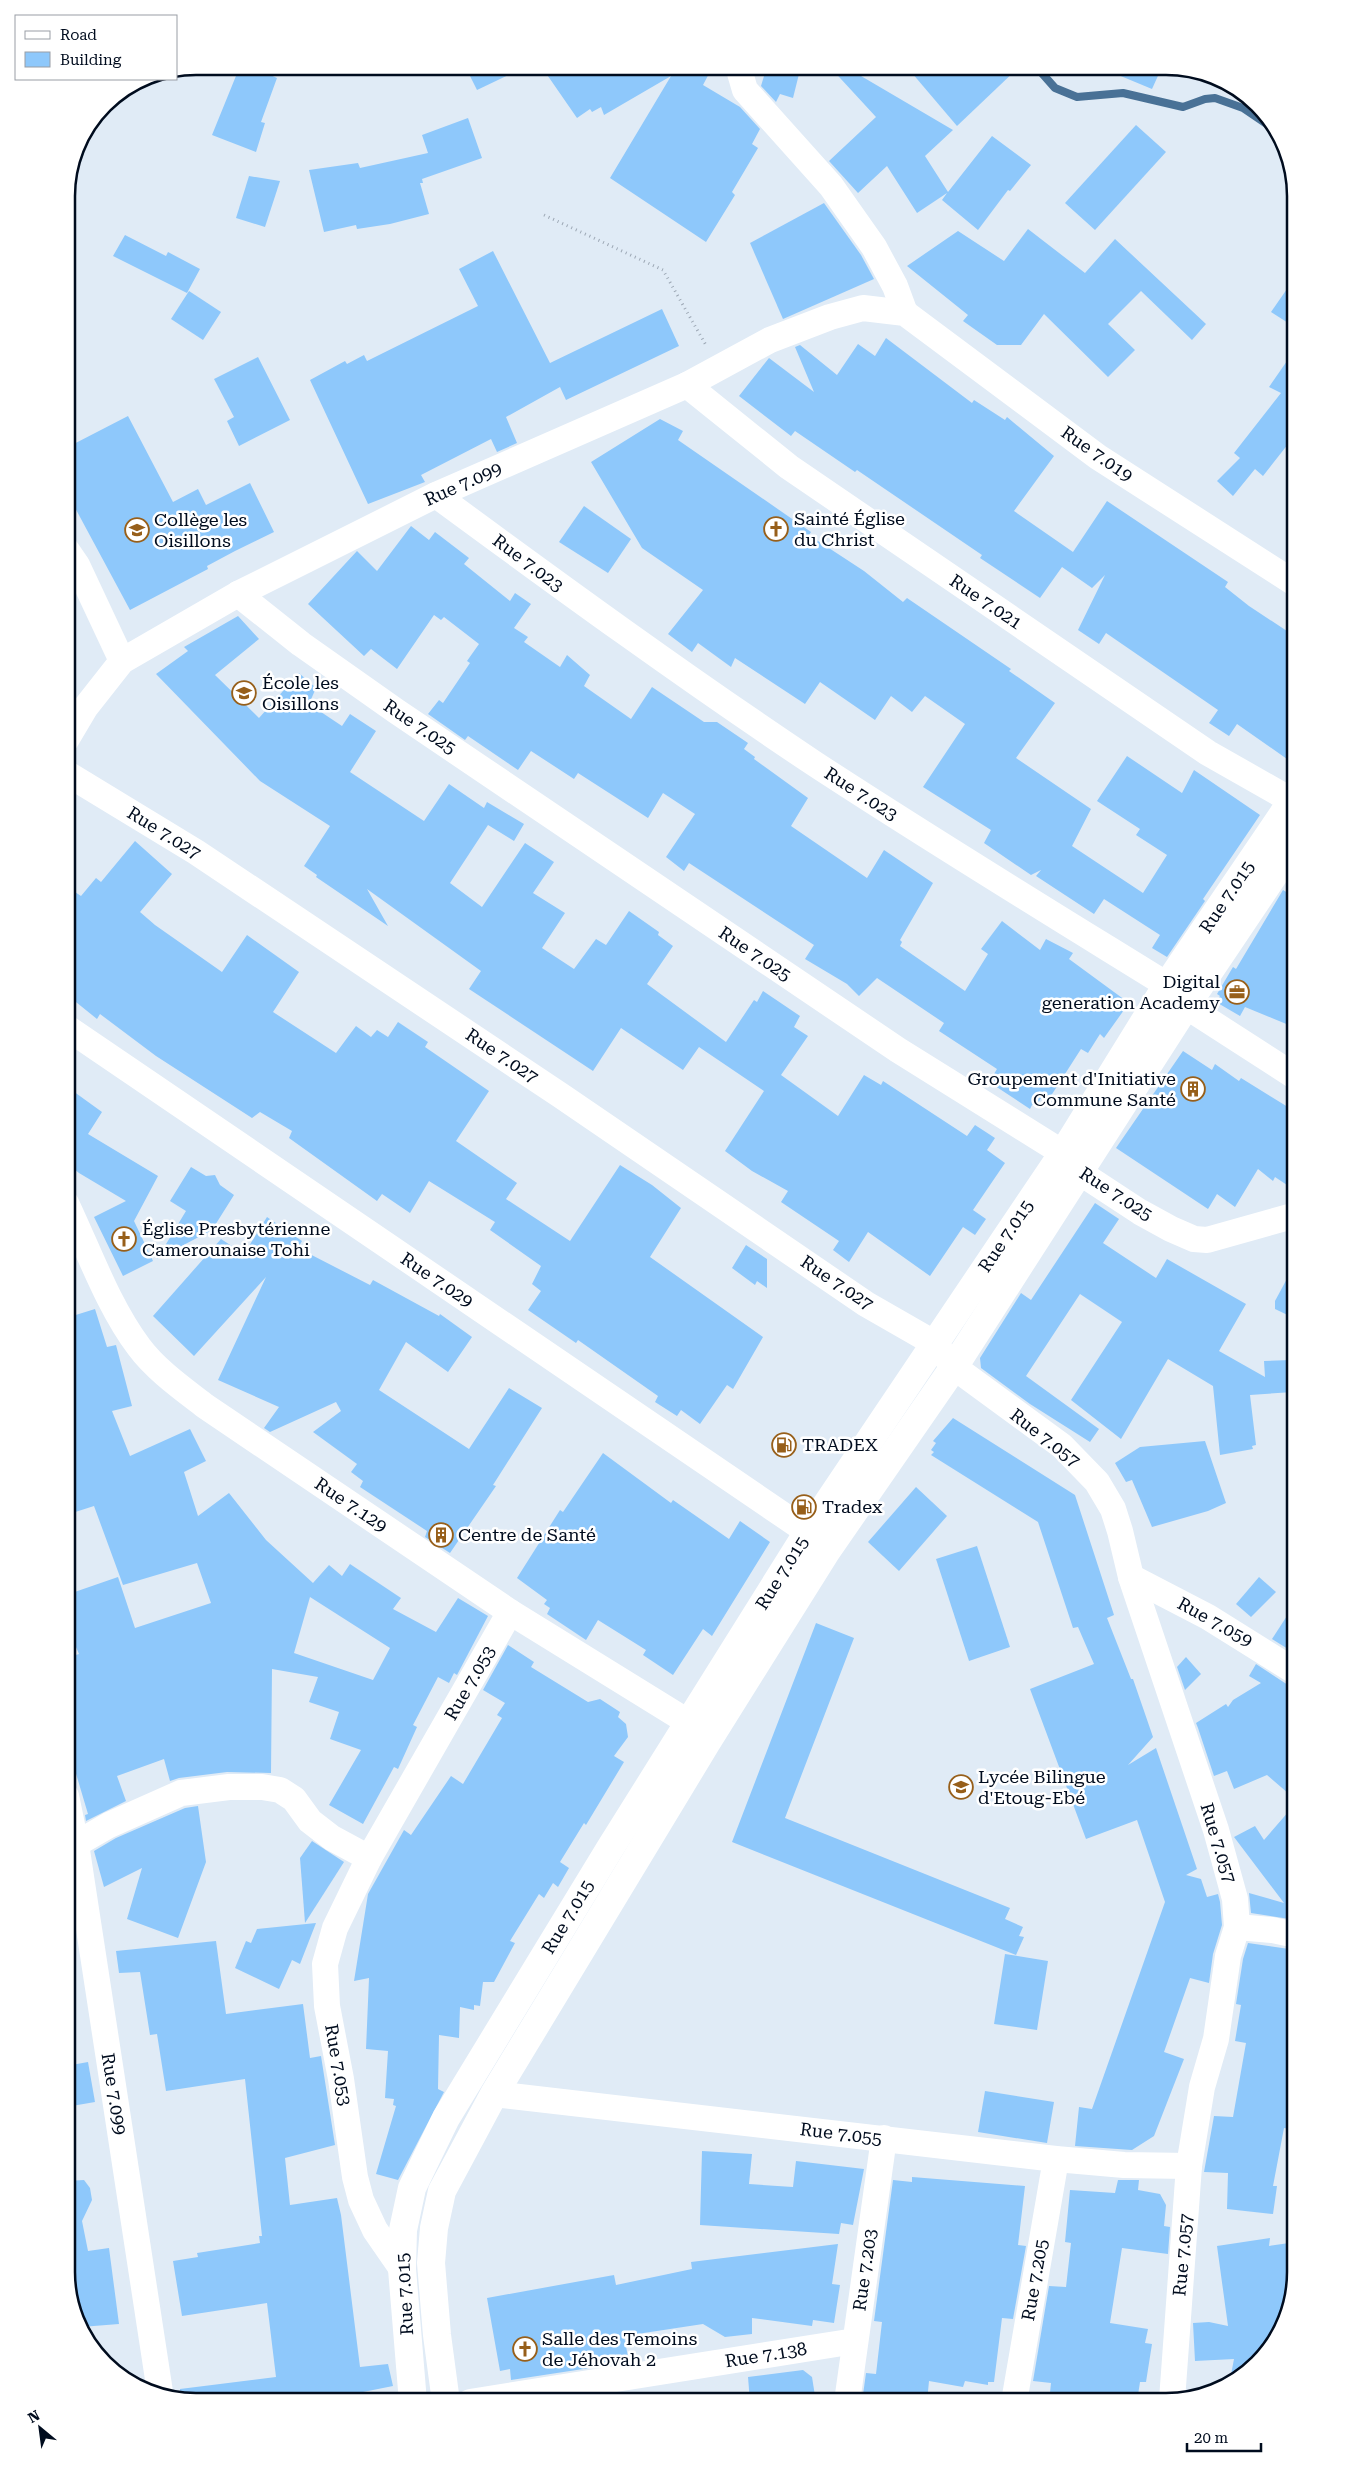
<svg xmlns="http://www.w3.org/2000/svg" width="1362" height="2468" font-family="'Roboto Serif',serif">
<rect width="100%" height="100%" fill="#e0ebf6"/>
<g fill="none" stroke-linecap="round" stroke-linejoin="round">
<polyline stroke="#497196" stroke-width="8" points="1032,67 1040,71 1055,88 1077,97 1123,93 1183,107 1205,99 1215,98 1243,108 1268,125"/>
</g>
<g fill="#8ec8fb" fill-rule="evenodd">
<polygon points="240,66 251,66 277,78 261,122 265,123 256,152 212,135"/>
<polygon points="465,66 527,66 477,90"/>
<polygon points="541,66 713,66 703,85 740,107 760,129 752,144 758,148 732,192 735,195 706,242 610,178 671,76 604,115 601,107 592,112 590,109 577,118"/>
<polygon points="767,66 801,66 793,98 780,94 776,102 761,86"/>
<polygon points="829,66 844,66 953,130 925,156 948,192 992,136 1031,165 1010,191 1008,190 978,230 942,200 947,193 917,213 887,166 858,193 829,161 876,117"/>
<polygon points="906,66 1020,66 957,126"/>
<polygon points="1099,67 1162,67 1152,89"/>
<polygon points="468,118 482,158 422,179 423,183 420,183 429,214 390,224 357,229 356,225 324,232 309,170 358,163 360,168 428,153 422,135"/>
<polygon points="1136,125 1166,152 1095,230 1065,203"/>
<polygon points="249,176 280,181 265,227 236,218"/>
<polygon points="824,203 861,255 874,279 783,319 750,243"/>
<polygon points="1028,229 1085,273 1115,239 1206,324 1192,340 1141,291 1108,324 1135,350 1108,377 1044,314 1021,345 997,345 963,321 968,315 907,266 958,231 1004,261"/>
<polygon points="125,235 166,256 168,252 200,269 187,293 113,256"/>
<polygon points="493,251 550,363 662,309 679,346 566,400 560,387 506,417 517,443 497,452 491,439 421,475 425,482 368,504 310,380 345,361 347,364 364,355 367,361 478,306 459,269"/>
<polygon points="1296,276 1296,328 1271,312"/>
<polygon points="189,291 221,312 203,340 171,319"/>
<polygon points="886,338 972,403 974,400 1005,420 1007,417 1054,456 1014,511 1073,552 1107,501 1228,582 1225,587 1249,606 1296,637 1296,743 1287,759 1237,724 1229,736 1209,723 1218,710 1106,633 1099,644 1078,630 1105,575 1092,588 1062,567 1040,598 980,558 982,555 857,470 855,472 795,431 791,436 739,396 769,358 814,392 795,347 800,345 837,375 858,344 875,356"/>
<polygon points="1296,348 1296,434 1263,476 1255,469 1233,496 1217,481 1240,458 1234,453 1281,393 1269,387"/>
<polygon points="258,357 290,420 239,446 227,421 234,417 214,379"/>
<polygon points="128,416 173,502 198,489 206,505 250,483 274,532 235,551 207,566 208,569 130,610 66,491 66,448"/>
<polygon points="660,419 683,431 678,440 811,532 809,535 864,571 903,602 907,598 1011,669 1009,671 1055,703 1016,758 1091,809 1072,846 1143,893 1167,855 1136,835 1140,829 1097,801 1127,756 1182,793 1194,770 1260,815 1203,899 1205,901 1167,957 1152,948 1160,935 1104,899 1094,914 1036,876 1041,870 1031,875 984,843 991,830 923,787 965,724 925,696 912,712 891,696 875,720 820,682 805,704 735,658 731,667 698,643 692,652 668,634 703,590 642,548 591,462"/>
<polygon points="584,506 631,539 608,573 559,542"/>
<polygon points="411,526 429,540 435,532 469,558 464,564 510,601 515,593 531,604 514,628 528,637 524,642 560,667 567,655 590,675 584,686 631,719 652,687 704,722 717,722 748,743 744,749 755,757 754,759 808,798 791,826 867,878 884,850 933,883 900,940 902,942 900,946 965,991 988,954 981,949 1002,921 1040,950 1046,939 1073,953 1069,959 1129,1003 1104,1038 1100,1034 1088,1053 1081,1049 1047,1102 1041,1098 1037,1105 1032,1105 1030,1109 989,1082 997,1069 939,1031 944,1023 877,978 859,996 847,984 805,959 814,945 689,863 684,871 666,857 695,814 663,793 648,818 578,773 574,779 531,751 518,770 468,736 465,740 428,714 439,700 443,703 470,663 467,661 479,644 444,617 441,620 434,615 397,669 371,649 364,656 308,604 357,551 377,571"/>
<polygon points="238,616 259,639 215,675 259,718 299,673 316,688 309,704 342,726 350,714 376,731 350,772 424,821 449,784 484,808 487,802 524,824 514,841 488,825 450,883 482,907 525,843 554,862 533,893 565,913 542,948 574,969 596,939 606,945 629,911 659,932 658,935 673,946 647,984 726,1042 754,1000 757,1002 763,991 800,1016 794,1027 808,1036 781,1075 838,1116 864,1075 881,1085 883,1081 967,1136 975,1125 995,1138 987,1150 1005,1163 973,1210 986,1219 975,1235 963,1227 930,1276 868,1232 849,1262 833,1250 839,1241 781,1202 788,1191 752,1171 725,1151 764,1091 699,1047 683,1070 621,1028 593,1071 469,989 481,971 367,889 388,926 316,877 317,875 304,866 330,826 260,781 156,674 188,651 184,647"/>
<polygon points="135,841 172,874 140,912 155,925 222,972 247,935 299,972 273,1012 336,1053 356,1026 371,1037 377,1030 388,1037 398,1022 428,1042 425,1047 489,1091 456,1141 517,1183 506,1199 570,1241 620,1165 652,1185 681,1208 650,1257 763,1337 733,1389 727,1385 700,1424 681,1410 677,1416 655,1402 658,1396 578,1340 576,1343 528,1310 541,1291 532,1284 541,1266 490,1230 495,1222 429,1181 410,1213 382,1194 377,1201 289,1138 292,1131 260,1112 252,1118 156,1056 100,1014 97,1019 66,994 66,886 81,896 96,878 101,882"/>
<polygon points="1283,890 1296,898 1296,1028 1245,1007 1240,1016 1216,1002 1220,996 1217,994 1233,967 1236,969"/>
<polygon points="1183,1051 1212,1070 1215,1064 1239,1081 1241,1078 1296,1112 1296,1191 1275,1177 1273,1181 1258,1169 1235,1207 1217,1194 1208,1209 1116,1148"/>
<polygon points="66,1086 102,1112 88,1134 158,1176 134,1221 153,1261 123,1276 94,1217 126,1201 79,1173 69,1165 66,1169"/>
<polygon points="191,1167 206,1176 215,1175 220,1185 234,1195 212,1230 157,1259 186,1211 170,1201"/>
<polygon points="1095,1203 1119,1219 1103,1243 1156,1278 1167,1259 1246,1304 1219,1351 1265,1377 1264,1361 1291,1360 1293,1392 1250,1395 1256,1445 1252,1446 1253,1449 1220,1455 1213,1386 1168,1359 1121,1439 1071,1400 1122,1322 1080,1294 1026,1376 1099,1429 1090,1442 1030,1404 981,1368 980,1358 1021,1293 1031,1300"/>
<polygon points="267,1217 302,1241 298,1248 370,1285 373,1280 439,1316 440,1314 472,1337 448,1372 406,1342 379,1390 469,1449 509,1388 542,1408 493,1485 496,1486 450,1553 425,1537 427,1531 360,1487 363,1481 351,1472 357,1464 313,1432 341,1411 336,1402 270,1432 264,1428 279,1407 218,1380 266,1277 194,1356 153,1316 221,1239 244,1254"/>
<polygon points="746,1245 767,1259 767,1288 757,1281 755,1285 732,1268"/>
<polygon points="1296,1262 1296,1319 1275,1309 1275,1301"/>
<path d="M95 1309 107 1347 116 1345 132 1406 112 1411 130 1456 190 1429 206 1461 184 1472 198 1516 229 1493 266 1540 313 1583 329 1565 342 1576 350 1564 401 1598 393 1609 436 1632 458 1598 488 1616 457 1675 454 1673 449 1683 438 1677 413 1725 417 1727 398 1769 394 1767 363 1824 329 1805 361 1750 330 1739 339 1712 309 1702 318 1677 272 1669 271 1773 227 1772 179 1778 170 1781 164 1759 117 1776 126 1801 86 1821 85 1815 88 1814 66 1740V1658L79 1654 66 1624V1595L118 1577 135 1628 211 1603 197 1563 123 1585 94 1506 66 1515V1318ZM310 1597 390 1648 373 1680 294 1653Z"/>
<polygon points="953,1418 1075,1495 1114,1615 1107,1618 1131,1679 1133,1679 1153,1737 1128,1765 1156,1748 1197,1869 1186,1875 1201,1879 1207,1897 1218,1894 1220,1902 1222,1925 1213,1954 1209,1983 1190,1978 1164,2052 1184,2059 1154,2136 1132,2150 1075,2146 1079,2107 1092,2109 1165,1902 1137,1820 1086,1839 1030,1689 1094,1664 1078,1627 1073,1628 1038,1522 931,1455 934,1452 931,1450 936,1443 933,1441"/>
<polygon points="1205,1441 1226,1503 1208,1511 1152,1527 1132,1480 1126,1482 1115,1463 1140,1447"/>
<polygon points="603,1453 671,1503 673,1500 729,1539 740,1521 770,1542 712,1636 703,1629 673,1675 643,1655 646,1650 598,1620 586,1640 547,1614 550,1608 544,1604 547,1600 517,1578 560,1510 563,1512"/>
<polygon points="916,1487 947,1516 899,1571 868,1542"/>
<polygon points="977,1546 1010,1647 969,1661 936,1559"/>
<polygon points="1259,1577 1276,1592 1251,1617 1236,1604"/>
<polygon points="1296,1602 1296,1654 1272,1639"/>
<polygon points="816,1623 854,1638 785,1818 1010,1908 1005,1919 1023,1927 1019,1936 1024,1937 1016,1955 732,1842"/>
<polygon points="508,1645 534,1662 531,1667 588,1702 600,1699 620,1712 618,1717 626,1724 628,1737 614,1756 624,1762 586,1825 584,1823 560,1862 569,1868 558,1887 553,1883 544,1898 539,1894 510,1941 515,1943 494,1982 483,1982 480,2006 474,2005 474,2010 460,2007 459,2038 439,2035 438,2089 444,2092 398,2180 376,2174 396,2106 393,2105 394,2099 385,2098 388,2051 366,2049 369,1978 354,1981 368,1894 404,1830 411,1835 451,1776 463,1784 502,1718 497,1715 505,1703 483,1690"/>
<polygon points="1186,1657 1201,1674 1185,1690 1177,1667"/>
<polygon points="1256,1664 1288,1685 1296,1687 1296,1800 1267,1775 1234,1789 1227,1771 1214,1776 1198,1728 1196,1723 1226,1704 1228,1707 1233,1700 1261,1683 1249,1676"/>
<polygon points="1296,1803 1296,1920 1251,1913 1249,1893 1284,1903 1234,1837 1255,1826 1264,1840"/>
<polygon points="198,1806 206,1862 178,1938 127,1919 142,1868 104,1887 94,1851 116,1838 185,1808"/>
<polygon points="312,1841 344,1862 305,1923 300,1858"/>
<polygon points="316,1923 300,1964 292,1960 279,1989 235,1968 246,1941 251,1943 257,1929"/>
<polygon points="216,1941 226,2014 303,2004 310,2058 321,2056 335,2145 285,2158 290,2205 337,2198 341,2215 360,2367 388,2364 393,2386 358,2393 358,2396 317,2402 277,2402 276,2398 245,2402 188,2401 180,2399 180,2389 276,2377 267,2303 182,2316 173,2261 198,2257 197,2253 260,2243 259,2236 262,2236 245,2079 166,2091 157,2034 150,2035 140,1972 119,1973 116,1951"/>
<polygon points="1248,1943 1296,1950 1296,2130 1284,2128 1273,2186 1277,2186 1273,2214 1227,2209 1228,2173 1204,2172 1214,2116 1233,2117 1246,2043 1235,2041 1241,2005 1236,2004 1243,1959"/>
<polygon points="1005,1954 1048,1961 1037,2030 994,2024"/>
<polygon points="88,2062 95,2102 66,2107 66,2066"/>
<polygon points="985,2091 1054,2102 1047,2143 978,2132"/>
<polygon points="702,2151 752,2154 749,2184 793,2187 796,2161 864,2169 853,2225 841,2223 839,2234 700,2225"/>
<polygon points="912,2177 1025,2186 1018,2245 1026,2246 1013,2319 1002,2318 994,2382 988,2382 988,2385 965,2381 963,2387 929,2381 927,2402 862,2402 866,2373 876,2374 882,2322 874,2321 893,2180 912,2182"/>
<polygon points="84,2180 90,2188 92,2200 82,2221 88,2251 109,2248 119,2324 81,2327 76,2322 66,2272 66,2181"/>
<polygon points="1118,2180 1139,2180 1138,2190 1160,2194 1166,2205 1164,2226 1170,2227 1168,2254 1122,2248 1110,2323 1148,2329 1145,2343 1152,2344 1146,2382 1140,2382 1138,2395 1095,2394 1094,2402 1049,2402 1051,2383 1033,2381 1049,2286 1066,2287 1071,2243 1065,2242 1070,2190 1115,2193"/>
<polygon points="1270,2238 1269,2246 1296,2242 1296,2272 1274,2344 1230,2380 1234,2359 1195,2361 1193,2323 1209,2322 1228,2326 1217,2246"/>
<polygon points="838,2244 832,2284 840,2285 834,2323 813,2320 812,2326 752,2318 752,2334 725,2337 703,2324 624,2336 629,2362 511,2380 510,2369 500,2371 487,2298 614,2275 616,2285 692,2269 691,2262"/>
<polygon points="803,2370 812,2377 816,2402 750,2402 748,2377"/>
</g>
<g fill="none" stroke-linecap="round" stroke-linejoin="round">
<polyline stroke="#9da8b5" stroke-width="3" stroke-dasharray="1 4" stroke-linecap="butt" points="544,215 663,270 707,347"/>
<g stroke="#fff" stroke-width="26">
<polyline points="738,66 745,90 831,186 874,247 895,286 905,313"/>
<polyline points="687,385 789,467 1208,753 1296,803"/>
<path d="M436 495C561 587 686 678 815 764 931 840 1049 912 1167 985L1186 1006 1296 1077"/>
<polyline points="66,549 77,565 122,661"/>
<polyline points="238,594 301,644 396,711 898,1050 1063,1153 1079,1172 1140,1212 1171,1229 1194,1239 1207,1240 1296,1215"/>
<polyline points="66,740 85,708 122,661 238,594 436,495 687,385 770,340 830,317 863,308 905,313 1098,457 1296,584"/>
<polyline points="66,773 196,852 560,1095 866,1304 934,1343 954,1367 1062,1446 1097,1482 1113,1509 1120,1531 1131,1577 1216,1830 1235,1899 1237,1927 1228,1956 1216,2039 1202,2087 1189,2166 1172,2400"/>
<polyline points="66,1027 808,1532 823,1549"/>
<path d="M66 1203C88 1249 108 1306 139 1347 156 1370 183 1389 205 1406L510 1612 688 1722 703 1738"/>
<polyline points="1131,1577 1208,1617 1296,1672"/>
<polyline points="66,1796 76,1844 160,2392"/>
<polyline points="76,1844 109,1825 181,1793 229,1787 262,1787 280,1790 294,1799 310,1821 332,1838 369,1858"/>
<polyline points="1237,1927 1272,1930 1296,1935"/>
<polyline points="494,2094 1056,2159 1124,2165 1189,2166"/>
<polyline points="402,2269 375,2230 361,2200 355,2177 341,2079 327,2006 325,1964 335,1928 369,1858 510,1612"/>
<polyline points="470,2402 855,2341"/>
<polyline points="847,2402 884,2138"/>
<polyline points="1014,2402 1056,2159"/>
</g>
<g stroke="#fff" stroke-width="28">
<polyline points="413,2402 402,2269 403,2230 412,2188 446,2118 609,1850 808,1532 1063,1153 1167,985 1296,795"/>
<polyline points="446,2402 437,2335 431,2263 434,2228 442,2191 494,2094 707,1742 826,1552 954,1367 1186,1006 1296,842"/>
</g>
</g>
<defs>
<g id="church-ring" transform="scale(1.25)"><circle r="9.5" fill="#fff" stroke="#975f1a" stroke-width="1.5"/><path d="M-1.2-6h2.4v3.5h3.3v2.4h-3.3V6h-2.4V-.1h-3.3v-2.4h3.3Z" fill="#975f1a"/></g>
<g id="school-ring" transform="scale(1.25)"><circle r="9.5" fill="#fff" stroke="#975f1a" stroke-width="1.5"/><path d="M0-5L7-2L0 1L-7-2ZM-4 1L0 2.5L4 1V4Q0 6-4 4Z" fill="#975f1a"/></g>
<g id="office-ring" transform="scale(1.25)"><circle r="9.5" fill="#fff" stroke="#975f1a" stroke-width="1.5"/><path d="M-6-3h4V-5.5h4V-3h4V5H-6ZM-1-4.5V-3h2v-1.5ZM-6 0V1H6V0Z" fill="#975f1a"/></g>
<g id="building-ring" transform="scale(1.25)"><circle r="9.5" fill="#fff" stroke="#975f1a" stroke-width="1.5"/><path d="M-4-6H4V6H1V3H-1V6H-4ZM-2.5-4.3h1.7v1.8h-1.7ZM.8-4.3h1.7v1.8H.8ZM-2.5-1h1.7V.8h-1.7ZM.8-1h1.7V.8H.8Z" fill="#975f1a"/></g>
<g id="fuel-ring" transform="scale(1.25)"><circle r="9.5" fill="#fff" stroke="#975f1a" stroke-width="1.5"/><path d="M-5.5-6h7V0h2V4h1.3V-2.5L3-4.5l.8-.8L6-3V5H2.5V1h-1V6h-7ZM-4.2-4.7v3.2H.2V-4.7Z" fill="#975f1a"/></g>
</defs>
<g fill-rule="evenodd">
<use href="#church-ring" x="776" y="529"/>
<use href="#school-ring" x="137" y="530"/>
<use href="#school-ring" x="244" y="693"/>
<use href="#office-ring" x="1237" y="992"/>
<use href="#building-ring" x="1193" y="1089"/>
<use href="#church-ring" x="124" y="1239"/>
<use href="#fuel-ring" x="784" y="1445"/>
<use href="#fuel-ring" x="804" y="1507"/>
<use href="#building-ring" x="441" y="1535"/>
<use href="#school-ring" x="961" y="1787"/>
<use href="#church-ring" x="525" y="2349"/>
</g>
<g text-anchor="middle" stroke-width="5" stroke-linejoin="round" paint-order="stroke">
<g font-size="18" fill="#000c1e" stroke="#fff">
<text transform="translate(1097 454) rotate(35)" y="6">Rue 7.019</text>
<text transform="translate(463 484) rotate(-24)" y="6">Rue 7.099</text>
<text transform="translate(528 563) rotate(37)" y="6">Rue 7.023</text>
<text transform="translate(986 602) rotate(34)" y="6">Rue 7.021</text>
<text transform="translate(420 727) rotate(34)" y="6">Rue 7.025</text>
<text transform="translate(861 794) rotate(33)" y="6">Rue 7.023</text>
<text transform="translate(164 833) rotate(32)" y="6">Rue 7.027</text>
<text transform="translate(1227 897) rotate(-56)" y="6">Rue 7.015</text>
<text transform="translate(755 954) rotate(34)" y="6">Rue 7.025</text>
<text transform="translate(502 1056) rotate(34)" y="6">Rue 7.027</text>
<text transform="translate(1116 1194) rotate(33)" y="6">Rue 7.025</text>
<text transform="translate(1006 1236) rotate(-56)" y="6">Rue 7.015</text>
<text transform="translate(437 1280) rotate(34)" y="6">Rue 7.029</text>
<text transform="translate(837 1283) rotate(34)" y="6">Rue 7.027</text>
<text transform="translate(1045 1438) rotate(38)" y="6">Rue 7.057</text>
<text transform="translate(351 1505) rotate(34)" y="6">Rue 7.129</text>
<text transform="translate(782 1573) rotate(-58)" y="6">Rue 7.015</text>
<text transform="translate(1215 1622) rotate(29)" y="6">Rue 7.059</text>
<text transform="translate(470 1683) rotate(-60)" y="6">Rue 7.053</text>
<text transform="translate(1218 1843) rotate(73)" y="6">Rue 7.057</text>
<text transform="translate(568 1917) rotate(-59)" y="6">Rue 7.015</text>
<text transform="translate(338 2065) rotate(80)" y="6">Rue 7.053</text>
<text transform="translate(114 2094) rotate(81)" y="6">Rue 7.099</text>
<text transform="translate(841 2134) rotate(7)" y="6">Rue 7.055</text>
<text transform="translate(1183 2255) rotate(-85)" y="6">Rue 7.057</text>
<text transform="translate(865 2270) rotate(-82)" y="6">Rue 7.203</text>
<text transform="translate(1035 2280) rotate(-80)" y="6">Rue 7.205</text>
<text transform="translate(405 2294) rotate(-93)" y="6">Rue 7.015</text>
<text transform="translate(766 2355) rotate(-9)" y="6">Rue 7.138</text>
</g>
<g font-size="18" fill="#000c1e" stroke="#fff" text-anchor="start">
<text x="794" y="525">Sainté Église<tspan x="794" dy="21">du Christ</tspan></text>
<text x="154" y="526">Collège les<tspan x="154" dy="21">Oisillons</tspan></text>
<text x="262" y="689">École les<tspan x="262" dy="21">Oisillons</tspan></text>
<text x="1220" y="988" text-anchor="end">Digital<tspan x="1220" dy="21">generation Academy</tspan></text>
<text x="1176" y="1085" text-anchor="end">Groupement d'Initiative<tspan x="1176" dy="21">Commune Santé</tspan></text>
<text x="142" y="1235">Église Presbytérienne<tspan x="142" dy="21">Camerounaise Tohi</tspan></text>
<text x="802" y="1451">TRADEX</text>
<text x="822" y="1513">Tradex</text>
<text x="458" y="1541">Centre de Santé</text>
<text x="978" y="1783">Lycée Bilingue<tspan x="978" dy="21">d'Etoug-Ebé</tspan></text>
<text x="542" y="2345">Salle des Temoins<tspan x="542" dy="21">de Jéhovah 2</tspan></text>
</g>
</g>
<path d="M0 0H1362V2468H0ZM196 75H1166A121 121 0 0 1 1287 196V2272A121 121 0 0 1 1166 2393H196A121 121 0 0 1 75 2272V196A121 121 0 0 1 196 75Z" fill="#fff" fill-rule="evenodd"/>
<path fill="none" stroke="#000c1e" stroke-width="2.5" d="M196 75H1166A121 121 0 0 1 1287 196V2272A121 121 0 0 1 1166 2393H196A121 121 0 0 1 75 2272V196A121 121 0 0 1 196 75Z"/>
<rect x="15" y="15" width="162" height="65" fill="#ffffff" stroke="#999ea5"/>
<rect x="25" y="31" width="25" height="8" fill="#ffffff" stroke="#999ea5"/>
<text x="60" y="40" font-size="15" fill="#000c1e">Road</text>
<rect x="25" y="52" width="25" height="15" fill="#8ec8fb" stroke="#999ea5"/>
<text x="60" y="65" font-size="15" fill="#000c1e">Building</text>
<g transform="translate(40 2428) rotate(331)" stroke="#ffffff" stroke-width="4" paint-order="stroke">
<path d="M0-4L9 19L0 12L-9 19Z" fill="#000c1e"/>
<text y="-8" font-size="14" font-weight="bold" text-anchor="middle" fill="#000c1e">N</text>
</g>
<path d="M1187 2443v8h74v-8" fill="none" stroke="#000c1e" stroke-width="2.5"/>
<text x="1194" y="2443" font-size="15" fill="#000c1e" stroke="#ffffff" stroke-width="4" paint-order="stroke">20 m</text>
</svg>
